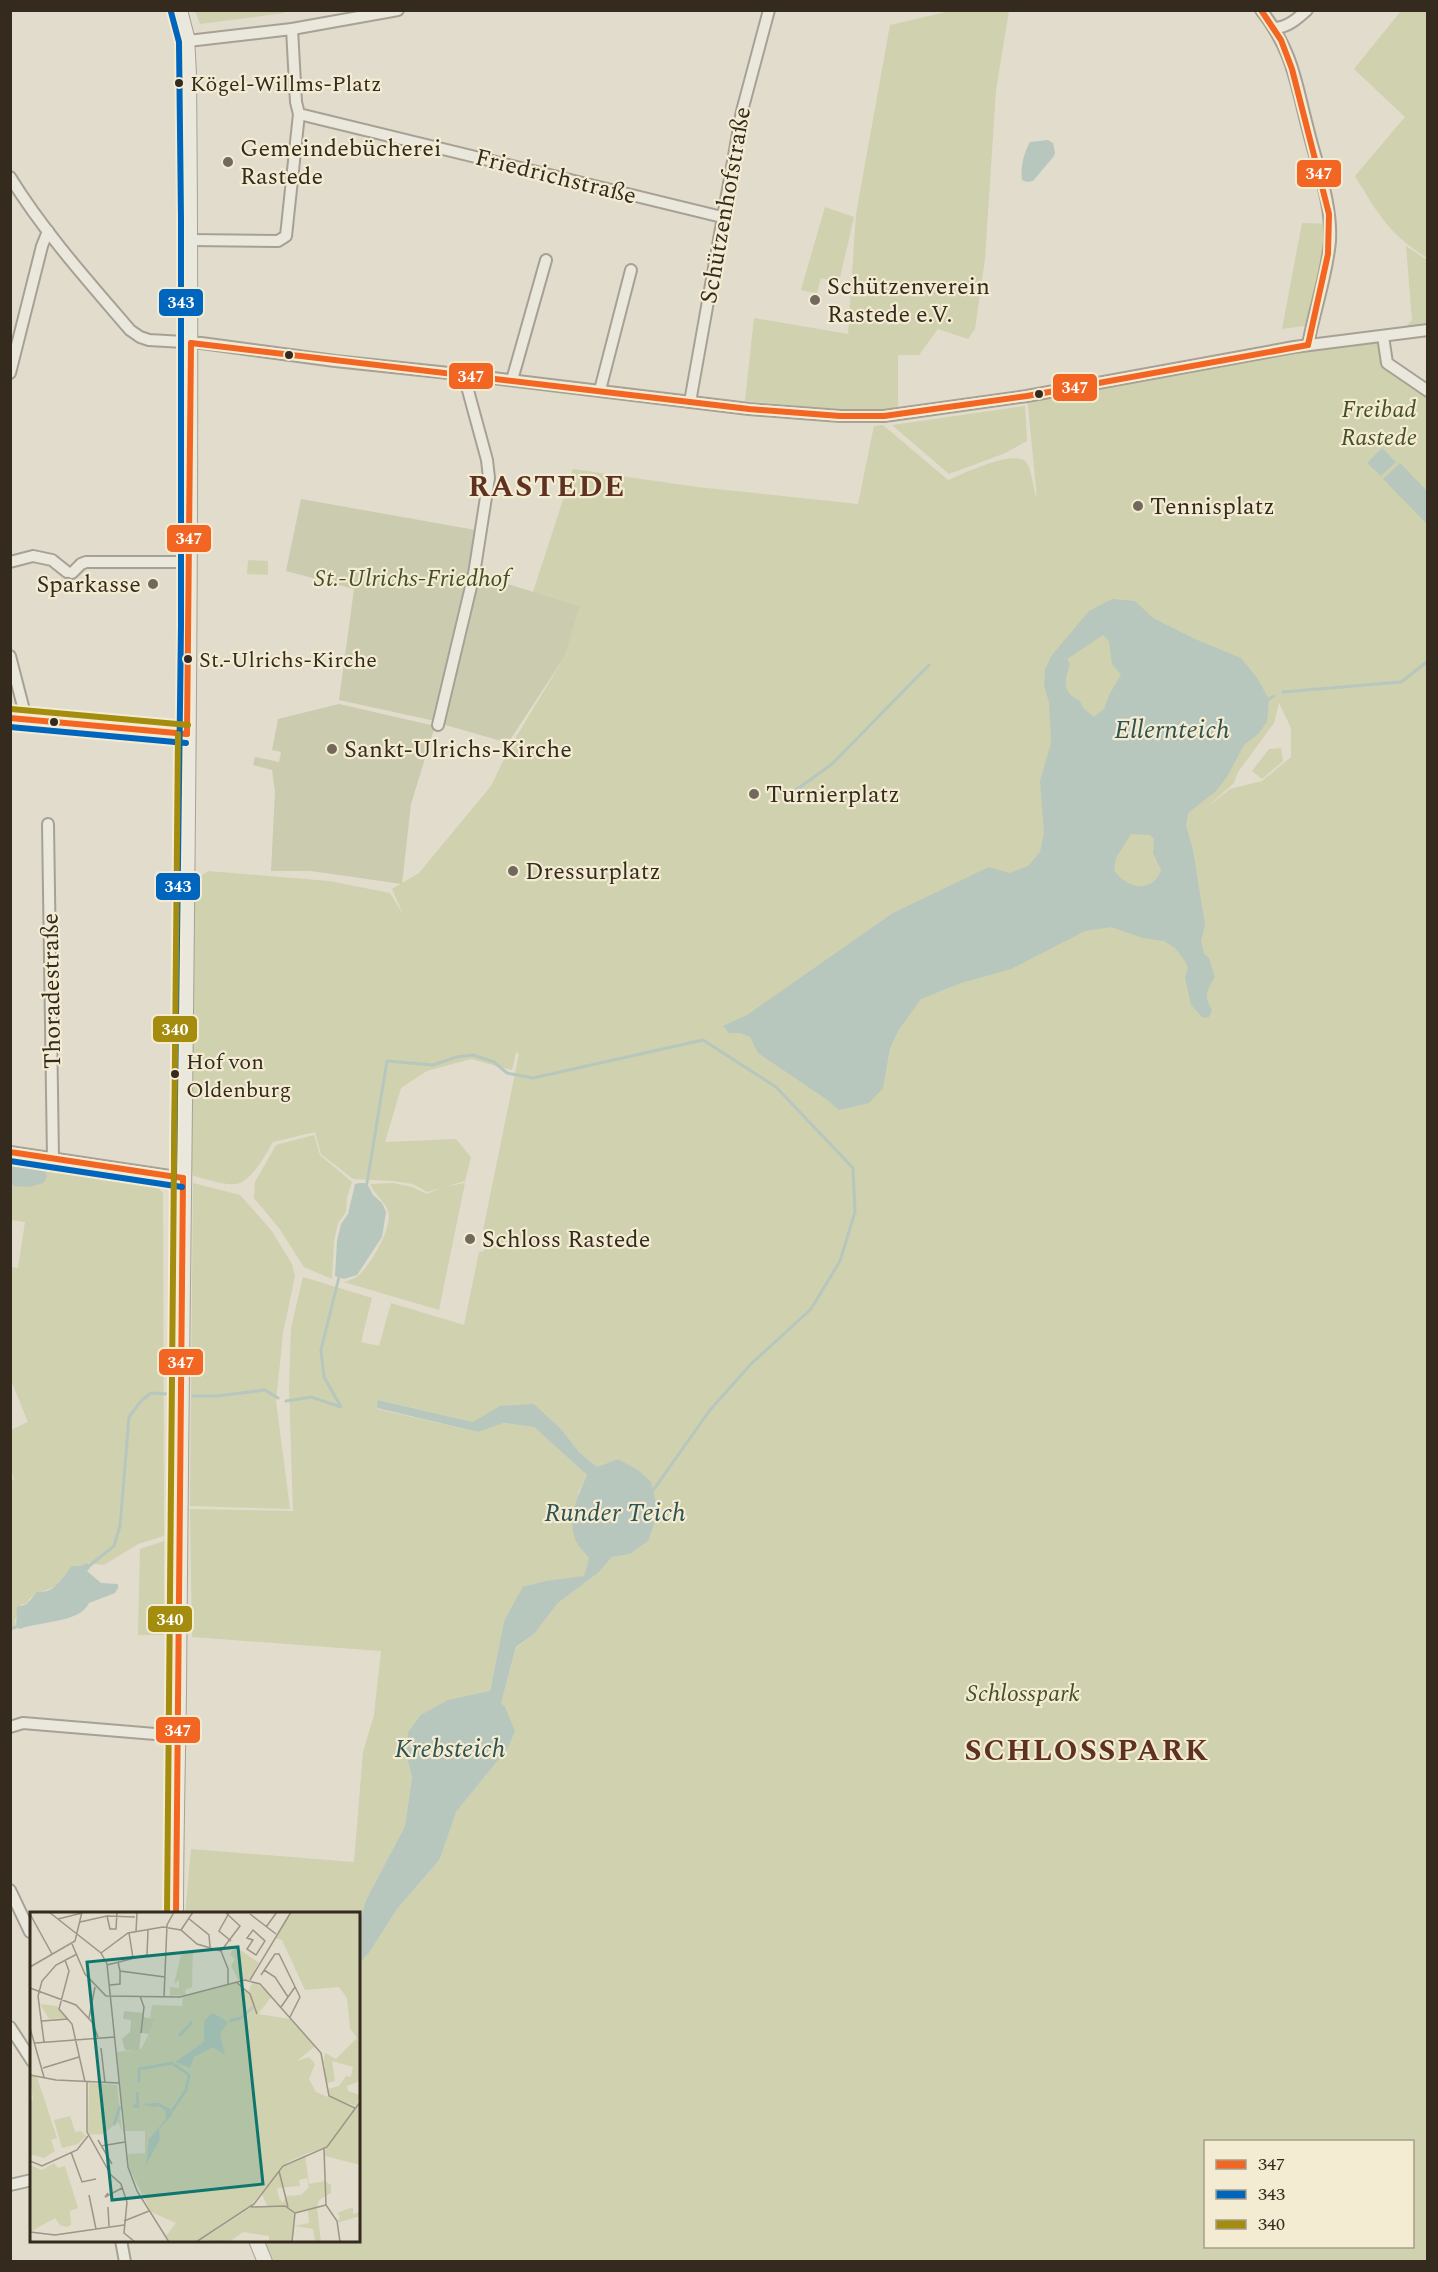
<svg xmlns="http://www.w3.org/2000/svg" width="1438" height="2272" font-family="Spectral,serif">
<rect width="100%" height="100%" fill="#e2dccc"/>
<g fill="#cfd1af" fill-rule="evenodd">
<polygon points="283,10 284,13 200,24 195,11"/>
<polygon points="950,11 1009,11 996,90 985,259 975,329 968,339 938,329 919,355 898,355 898,409 842,410 745,401 754,318 848,334 856,214 890,25"/>
<path d="M1401 11H1427V258C1388 233 1379 215 1355 176L1405 117 1354 69Z"/>
<polygon points="825,207 854,217 839,282 821,278 817,293 801,290"/>
<polygon points="1302,223 1330,224 1311,325 1282,329"/>
<polygon points="1406,246 1427,260 1428,328 1402,331 1412,320"/>
<path d="M1381 338 1385 363 1428 394 1427 2261H272L262 2241 358 2240 359 1964 369 1953 397 1909 440 1859 456 1812 508 1748 490 1692 448 1700 406 1754 412 1777 405 1826 366 1900 359 1924 358 1914H185L191 1849 354 1862 363 1752 374 1715 381 1651 192 1637 190 1509 293 1511 289 1386 291 1328 303 1277 372 1298 361 1342 379 1346 391 1303 464 1325 479 1252 484 1251 488 1233 483 1230 519 1054 516 1052 512 1070 471 1059 427 1071 401 1088 385 1142 456 1139 471 1157 465 1181 427 1192 413 1184 392 1181 353 1179 321 1154 315 1132 273 1142C266 1154 251 1182 236 1184 226 1186 204 1178 193 1176L190 1158 193 882 208 871 329 881 390 893 403 914 392 889 419 873 491 786 510 747 565 656 580 606 533 592 573 469 697 487 858 504 874 426 883 425 948 480C963 474 1014 449 1026 462 1032 470 1033 489 1037 499L1027 396ZM1279 703 1291 728V757L1262 781 1230 789 1205 809 1234 783 1238 772 1274 723ZM379 1400 473 1422 534 1404 561 1429 579 1452 597 1467 618 1459 638 1470 648 1541 630 1554 612 1557 598 1573 558 1603 534 1634 516 1648 501 1702 490 1690 504 1621 512 1608 574 1578 584 1576 589 1558 583 1551 578 1493 587 1475 534 1427 504 1423 478 1432 377 1409ZM1206 2142H1412V2246H1206Z"/>
<polygon points="1025,406 1027,441 1003,454 949,474 892,425"/>
<polygon points="248,560 268,561 268,575 247,574"/>
<polygon points="1281,748 1283,761 1262,779 1252,771 1269,749"/>
<polygon points="314,1135 320,1155 352,1182 347,1198 346,1212 338,1223 334,1241 332,1279 304,1267 279,1228 254,1198 255,1182 276,1145"/>
<polygon points="11,1160 159,1188 163,1194 164,1536 138,1544 104,1565 88,1563 67,1572 57,1585 30,1598 27,1604 21,1604 15,1620 16,1627 11,1629 10,1481 14,1479 11,1470 11,1430 28,1422 11,1380 10,1267 18,1268 25,1222 11,1220"/>
<polygon points="193,1183 240,1195 271,1230 292,1264 295,1276 283,1333 276,1401 290,1509 190,1506"/>
<path d="M393 1183 412 1187 427 1194 443 1187 465 1183 439 1310 344 1282C350 1280 357 1278 361 1273 372 1261 393 1228 388 1211 384 1200 374 1194 370 1184Z"/>
<polygon points="164,1541 164,1635 138,1635 140,1549"/>
</g>
<g fill="#cacbaf">
<polygon points="301,499 481,531 474,574 580,606 565,656 508,743 442,724 468,629 461,624 435,721 339,700 354,589 286,571"/>
<polygon points="339,704 435,726 411,804 402,884 311,871 271,871 275,792 272,770 253,765 255,757 279,762 281,752 272,750 278,719"/>
</g>
<g fill="#b7c7be" fill-rule="evenodd">
<path d="M1048 140 1053 143 1055 152 1054 156 1033 181 1027 182 1022 180C1020 168 1024 152 1030 142Z"/>
<polygon points="1382,448 1396,462 1381,476 1367,463"/>
<polygon points="1400,463 1427,491 1427,524 1383,479"/>
<path d="M1112 599 1135 601 1153 618 1195 639 1241 658 1257 678 1269 699 1267 722 1258 734 1244 745 1227 777 1216 791 1188 813 1186 826 1193 850 1205 925 1201 941 1204 954 1209 958 1215 977C1206 990 1204 997 1212 1010L1209 1017 1203 1018 1191 1005 1185 978 1188 968 1185 961 1175 948 1164 941 1143 938 1111 927 1085 931 1011 969 961 983 921 999 898 1031 890 1048 883 1088 869 1103 839 1110 826 1099 758 1053 750 1037 740 1033H729L723 1026 747 1015 893 913 989 867 1009 873 1028 866 1040 852 1044 833 1040 781 1051 743 1049 702 1044 686 1045 669 1052 655 1089 611ZM1103 635 1109 641 1112 664 1121 675 1109 695 1104 709 1094 717 1083 708 1080 701C1062 692 1064 682 1070 664L1067 659ZM1131 834 1150 835 1154 839 1153 853 1161 870C1153 894 1126 889 1114 870L1116 858Z"/>
<polygon points="13,1164 23,1164 46,1171 47,1177 43,1183 29,1187 13,1186 10,1173"/>
<polygon points="360,1183 367,1183 373,1195 382,1203 386,1212 382,1237 357,1275 344,1279 335,1276 337,1241 341,1224 348,1214 355,1184"/>
<path d="M378 1400 473 1422 500 1406 534 1404 561 1429 579 1452 597 1467 618 1459 638 1470 651 1482 658 1512 648 1541 630 1554 612 1557 598 1573 558 1603 534 1634 516 1647 501 1703 505 1707 515 1731 508 1748 456 1812 440 1859 397 1909 369 1953 359 1964V1924L366 1900 405 1826 412 1777 406 1754 408 1732 421 1715 448 1700 490 1691 504 1621 523 1587 546 1581 584 1576 589 1558C584 1552 578 1546 575 1539 567 1518 579 1493 587 1475L534 1427 504 1423 478 1432 377 1408Z"/>
<path d="M88 1563 90 1568 87 1571 101 1583 118 1584V1588L115 1593 89 1603C80 1623 40 1621 20 1629L16 1627 17 1607 27 1604 37 1592C55 1594 62 1577 72 1566H80Z"/>
</g>
<g fill="none" stroke-linecap="round" stroke-linejoin="round">
<g stroke="#b7c7be" stroke-width="3">
<polyline points="1283,692 1401,682 1428,661"/>
<polyline points="1269,699 1274,696"/>
<polyline points="796,790 832,764 929,665"/>
<polyline points="367,1183 387,1061 433,1065 457,1057 473,1055 494,1062 507,1073 533,1078 703,1040 776,1087 853,1168 855,1212 840,1261 811,1309 751,1364 710,1410 654,1489"/>
<polyline points="193,1396 217,1396 265,1390 278,1398"/>
<polyline points="286,1401 311,1397 341,1407 324,1377 321,1350 339,1277"/>
<polyline points="89,1566 114,1546 120,1526 129,1417 141,1401 151,1393 168,1394"/>
<polyline points="10,1629 16,1627"/>
</g>
<g stroke="#a7a195" stroke-width="14">
<g id="minor">
<path d="M1261 10C1294 52 1296 85 1309 133 1318 169 1332 204 1330 241 1327 276 1314 311 1308 345"/>
<path d="M1275 28C1288 27 1297 19 1307 10"/>
<polyline points="292,29 296,102 299,114 722,217"/>
<polyline points="188,41 292,29 398,10"/>
<path d="M10 177C44 232 88 281 130 330L140 337 149 340 201 343 335 361 468 375 749 409 840 416H884L1027 396 1294 347 1428 330"/>
<polyline points="190,240 278,241 286,236 299,114"/>
<polyline points="1383,336 1387,363 1428,391"/>
<polyline points="10,373 42,246 48,231"/>
<polyline points="512,380 546,260"/>
<polyline points="600,390 631,270"/>
<polyline points="690,402 742,111 769,10"/>
<polyline points="10,562 33,556 52,560 67,572"/>
<polyline points="72,573 81,564 86,562 190,562"/>
<polyline points="10,656 26,718"/>
<polyline points="10,718 187,734"/>
<polyline points="438,725 474,574 489,478 487,460 466,383 465,374"/>
<polyline points="48,824 53,1158"/>
<polyline points="10,1152 183,1178"/>
<polyline points="10,1727 23,1723 179,1736"/>
<polyline points="10,1890 30,1932"/>
<polyline points="10,2027 32,2061"/>
<polyline points="10,2185 32,2180"/>
<polyline points="121,2240 125,2262"/>
</g>
</g>
<g stroke="#a7a195" stroke-width="16">
<g id="tertiary">
<path d="M176 1914C176 1840 178 1766 179 1692 183 1153 194 613 189 74L187 37 180 10"/>
<polyline points="256,2240 265,2262"/>
</g>
</g>
<use href="#minor" stroke="#eae7dd" stroke-width="10"/>
<use href="#tertiary" stroke="#eae7dd" stroke-width="14"/>
<g stroke="#f3ebd2" stroke-width="10">
<g id="bus-1">
<polyline points="1261,10 1281,40 1292,69 1329,214 1328,254 1308,345"/>
<polyline points="191,343 749,409 840,416 884,416 1027,396 1308,345"/>
<polyline points="10,718 187,734"/>
<polyline points="187,734 191,343"/>
<polyline points="10,1152 183,1178"/>
<polyline points="176,1914 183,1178"/>
</g>
</g>
<g stroke="#f3ebd2" stroke-width="10">
<g id="bus-2">
<polyline points="171,12 179,42 181,219 181,626 174,1178"/>
<polyline points="10,727 186,743"/>
<polyline points="10,1161 182,1187"/>
</g>
</g>
<g stroke="#f3ebd2" stroke-width="10">
<g id="bus-3">
<polyline points="11,709 188,725"/>
<polyline points="167,1914 178,734"/>
</g>
</g>
<use href="#bus-1" stroke="#f26522" stroke-width="6"/>
<use href="#bus-2" stroke="#0065bd" stroke-width="6"/>
<use href="#bus-3" stroke="#a48c0e" stroke-width="6"/>
</g>
<g fill="#352a1e" stroke="#f3ebd2" stroke-width="2">
<circle cx="179" cy="83" r="5"/>
<circle cx="289" cy="355" r="5"/>
<circle cx="1039" cy="394" r="5"/>
<circle cx="188" cy="659" r="5"/>
<circle cx="54" cy="722" r="5"/>
<circle cx="175" cy="1074" r="5"/>
</g>
<g fill="#72685b" stroke="#f3ebd2" stroke-width="2">
<circle cx="228" cy="162" r="6"/>
<circle cx="815" cy="300" r="6"/>
<circle cx="1138" cy="506" r="6"/>
<circle cx="153" cy="584" r="6"/>
<circle cx="332" cy="749" r="6"/>
<circle cx="754" cy="794" r="6"/>
<circle cx="513" cy="871" r="6"/>
<circle cx="470" cy="1239" r="6"/>
</g>
<g text-anchor="middle" stroke-width="4.5" stroke-linejoin="round" paint-order="stroke">
<g font-size="22" fill="#352a1e" stroke="#f3ebd2" text-anchor="start">
<text x="190" y="91">Kögel-Willms-Platz</text>
<text x="199" y="667">St.-Ulrichs-Kirche</text>
<text x="186" y="1069">Hof von<tspan x="186" dy="28">Oldenburg</tspan></text>
</g>
<g font-size="24" fill="#352a1e" stroke="#f3ebd2" text-anchor="start">
<text x="240" y="156">Gemeindebücherei<tspan x="240" dy="28">Rastede</tspan></text>
<text x="827" y="294">Schützenverein<tspan x="827" dy="28">Rastede e.V.</tspan></text>
<text x="1150" y="514">Tennisplatz</text>
<text x="141" y="592" text-anchor="end">Sparkasse</text>
<text x="344" y="757">Sankt-Ulrichs-Kirche</text>
<text x="766" y="802">Turnierplatz</text>
<text x="525" y="879">Dressurplatz</text>
<text x="482" y="1247">Schloss Rastede</text>
</g>
<g font-size="24" fill="#352a1e" stroke="#f3ebd2">
<text transform="translate(556 176) rotate(14)" y="8">Friedrichstraße</text>
<text transform="translate(725 205) rotate(-80)" y="8">Schützenhofstraße</text>
<text transform="translate(51 991) rotate(-91)" y="8">Thoradestraße</text>
</g>
<g font-size="24" font-style="italic" fill="#435026" stroke="#f3ebd2">
<text x="1379" y="417">Freibad<tspan x="1379" dy="28">Rastede</tspan></text>
<text x="412" y="586">St.-Ulrichs-Friedhof</text>
<text x="1023" y="1701">Schlosspark</text>
</g>
<g font-size="26" font-style="italic" fill="#2f5353" stroke="#f3ebd2">
<text x="1172" y="738">Ellernteich</text>
<text x="615" y="1521">Runder Teich</text>
<text x="450" y="1757">Krebsteich</text>
</g>
<g font-size="30" font-weight="bold" letter-spacing="1.5" fill="#5e3121" stroke="#f3ebd2">
<text x="547" y="496">RASTEDE</text>
<text x="1087" y="1760">SCHLOSSPARK</text>
</g>
</g>
<g transform="translate(30 1912)">
<rect width="330" height="330" fill="#e2dccc"/>
<path d="M262 0H330V169L317 174 318 179 330 183 326 194 300 185 298 177 309 174 316 164 321 165 323 155 302 149 305 169 297 171 293 155 297 154 293 153 295 141 306 147 327 126 320 116 317 86 309 75 275 78 252 28 245 26ZM205 34 229 51 219 68H208L201 54 205 47 200 43ZM163 38 162 75 155 78 156 83 140 84V75L149 76V68L144 72 151 43ZM223 69 242 84 228 102 260 107 285 134 267 149 279 145 285 152 279 167 286 180 325 196 330 191V253L295 244 294 236 275 242 258 250 220 294 164 330H141L136 324 146 311 121 300 99 256 98 242 115 241V219H95L87 140 111 137 123 113 124 107 120 106 122 93 152 94 153 85 205 71 218 80ZM10 92 27 94 37 106 19 107ZM0 163 7 165 27 226 21 228 25 239 14 246 0 242V189L3 188ZM59 171 87 173 92 219 88 210 73 222 58 223ZM40 204 45 220 51 219 56 224 48 232 32 236 24 208ZM275 243 279 272 295 269 301 273V281L289 288 287 295 291 330H285L283 317 264 314 262 330H239V324L213 320 199 330 171 328 222 295 237 294 232 282 253 254ZM277 266 279 275 271 283 256 284 253 291 249 286 247 276 270 274 269 268ZM278 297 279 311 264 314 265 301ZM24 251 28 256 35 254 48 296 40 299 41 313 37 315 30 313 25 306 0 320V253L12 258ZM323 295V302L330 300V304L307 311 310 304 307 301Z" fill="#cfd1af" fill-rule="evenodd"/>
<path d="M94 99 113 101V105L125 107 119 122 111 121 109 138H95L92 127 100 120 101 108 93 107Z" fill="#cacbaf"/>
<path d="M183 101 198 110 190 122 195 143 183 135 164 145 160 156 145 150 174 130V109ZM129 191 142 198V203L129 217 130 227 116 253 119 227 136 207 135 198 129 194 123 195 112 192Z" fill="#b7c7be"/>
<path fill="none" stroke="#b7c7be" stroke-width="3" d="M199 109 211 106 223 95M149 124 162 110M109 170V157L142 151 159 163 156 178 142 199M103 194H108L107 180M84 213 90 194"/>
<path fill="none" stroke="#9d9586" stroke-width="1.5" d="M19 0 71 41 77 52 98 255 107 279 139 330M199 1 189 19 201 29M0 2 22 42M220 2 246 22M77 4 80 17H86L87 0M158 6 179 23 180 35M28 7 52 1M50 10 77 4 105 5M236 15 247 0M151 18 163 0M223 18 235 29 226 43 217 37 223 28 217 26ZM106 20 107 0M99 21 103 46M42 32 55 62 76 84 150 85 215 68 230 72 291 141 299 184 325 196M191 39 210 14 195 0M71 41 98 21 133 15 151 18 167 32 191 39 198 57V72M35 48 39 59 29 97 42 112 55 170M88 50 90 59 135 65M77 53 117 43 118 18M0 55 45 29 52 0M234 58 245 65 258 85M231 63 245 42H249L270 85 260 105M220 68 261 0M206 70 220 82 227 102M80 73 90 72V59M0 76 46 93 62 110 68 125M110 84 114 95 111 121M134 85 137 13 144 0M251 95 265 75M59 106 65 75M12 109 38 107M0 116 14 165M14 130 8 84 12 69 26 53 47 42M5 131 85 125M71 136 75 171M13 156 49 145M0 163 26 168 89 171M57 170V220L81 263 91 272 97 290 94 321 105 330M68 228 82 252M71 234 95 230M294 237 296 293 307 309 310 330M41 240 52 270 66 267M0 249 12 254 47 238 58 224M249 259 258 295M78 281 75 285 92 276M59 283 66 317M78 295 79 314M221 295 255 294 265 301M265 301 296 293M94 309 119 299M0 320 25 323 94 313M166 330 224 292 253 254 297 235 330 190M262 330 265 301"/>
<path fill="#0f766e" fill-opacity="0.15" stroke="#0f766e" stroke-width="3" d="M208 35 233 272 82 288 57 50Z"/>
<rect width="330" height="330" fill="none" stroke="#352a1e" stroke-width="3"/>
</g>
<g stroke="#f3ebd2" stroke-width="2">
<rect x="1296" y="159" width="46" height="29" rx="6" fill="#f26522"/>
<rect x="158" y="288" width="46" height="29" rx="6" fill="#0065bd"/>
<rect x="448" y="362" width="46" height="28" rx="6" fill="#f26522"/>
<rect x="1052" y="373" width="46" height="29" rx="6" fill="#f26522"/>
<rect x="166" y="524" width="46" height="29" rx="6" fill="#f26522"/>
<rect x="155" y="872" width="46" height="29" rx="6" fill="#0065bd"/>
<rect x="152" y="1015" width="46" height="28" rx="6" fill="#a48c0e"/>
<rect x="158" y="1348" width="46" height="28" rx="6" fill="#f26522"/>
<rect x="147" y="1605" width="46" height="28" rx="6" fill="#a48c0e"/>
<rect x="155" y="1716" width="46" height="28" rx="6" fill="#f26522"/>
</g>
<g font-size="16" text-anchor="middle" font-weight="bold" fill="#fff">
<text x="1319" y="179">347</text>
<text x="181" y="308">343</text>
<text x="471" y="382">347</text>
<text x="1075" y="393">347</text>
<text x="189" y="544">347</text>
<text x="178" y="892">343</text>
<text x="175" y="1035">340</text>
<text x="181" y="1368">347</text>
<text x="170" y="1625">340</text>
<text x="178" y="1736">347</text>
</g>
<rect width="1438" height="2272" fill="none" stroke="#352a1e" stroke-width="24"/>
<rect x="1204" y="2140" width="210" height="108" fill="#f3ebd2" stroke="#a79e8a" stroke-width="1.5"/>
<rect x="1216" y="2160" width="30" height="9" fill="#f26522" stroke="#a79e8a" stroke-width="1.5"/>
<text x="1258" y="2170" font-size="18" fill="#352a1e">347</text>
<rect x="1216" y="2190" width="30" height="9" fill="#0065bd" stroke="#a79e8a" stroke-width="1.5"/>
<text x="1258" y="2200" font-size="18" fill="#352a1e">343</text>
<rect x="1216" y="2220" width="30" height="9" fill="#a48c0e" stroke="#a79e8a" stroke-width="1.5"/>
<text x="1258" y="2230" font-size="18" fill="#352a1e">340</text>
</svg>
